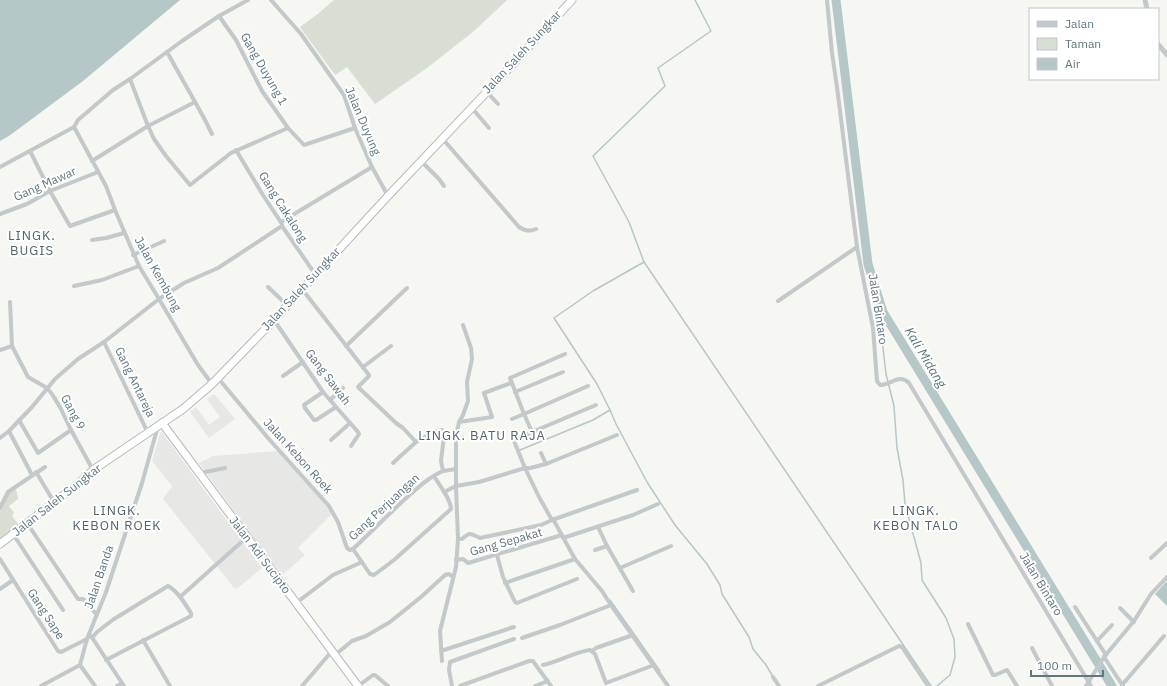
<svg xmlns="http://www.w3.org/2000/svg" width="1167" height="686" font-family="'IBM Plex Sans',sans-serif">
<rect width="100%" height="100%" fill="#f6f6f2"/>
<g fill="#e7e7e6">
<polygon points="214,394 235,419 209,438 190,412 196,407 209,425 220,417 207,399"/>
<polygon points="161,431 262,568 238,588 235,589 163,499 172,486 152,461"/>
<polygon points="278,451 333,513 298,548 305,555 281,576 199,463 213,456"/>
</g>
<g fill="#d8ded3">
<polygon points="334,0 507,0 474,31 427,68 375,104 347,67 335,75 300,27 319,13"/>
<polygon points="16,489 18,499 9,506 14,513 12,516 18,524 0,539 0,512 9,493"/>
</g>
<g fill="#b6c7c8">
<polygon points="0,0 180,0 83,81 9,136 0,141"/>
<polygon points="1167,581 1167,606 1155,594"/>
</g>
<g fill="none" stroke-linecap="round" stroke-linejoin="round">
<g stroke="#b6c7c8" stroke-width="1.5">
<polyline points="695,0 711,31 658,68 665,86 593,156 629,222 644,262 931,686"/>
<polyline points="883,312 881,331 886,374 894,406 897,448 903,480 905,504 921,563 922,580 946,618 954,639 955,657 950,675 937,686"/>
<polyline points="610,410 616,424 647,482 675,525 707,564 720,585 722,594 749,637 753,649 766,665 772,675"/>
<polyline points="520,450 593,420 610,410 597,384 554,318 593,291 644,262"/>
<polyline points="610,600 660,671"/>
</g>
<polyline stroke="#b6c7c8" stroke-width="9" points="836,0 868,264 883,312 1112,686"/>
<g stroke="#b5babc" stroke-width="9">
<g id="trunk">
<polyline points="162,423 358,686"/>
<polyline points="0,544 78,484 93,470 183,409 212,384 274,320 388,196 499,79 572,0"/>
</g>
</g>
<g stroke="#c3c8ca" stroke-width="4">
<polyline points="271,0 301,34 344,95 355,128 372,167 388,196"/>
<path d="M827 0 832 53 837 87 857 247 873 328 877 381 880 385C891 385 899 373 909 383L1091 686"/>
<polyline points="219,16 236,40 262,91 288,128 304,145 355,128"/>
<polyline points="167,52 204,118 212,134"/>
<polyline points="130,79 148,126 154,139 166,156 190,185 231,153 288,128"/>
<polyline points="487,92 498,104"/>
<polyline points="471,107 489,128"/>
<polyline points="74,127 106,186 115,210 139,266 159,299 198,365 212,384"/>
<path d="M442 138 519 227C525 231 530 232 536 229"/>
<polyline points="236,150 263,195 282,224 282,226 315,274"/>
<polyline points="30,151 50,191 70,226 115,210"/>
<polyline points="92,161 148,126 195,102"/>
<polyline points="421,161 439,179 444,186"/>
<polyline points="0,167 74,127 78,120 113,90 130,79 182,41 219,16 248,0"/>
<polyline points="0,214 27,204 50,191 98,172"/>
<polyline points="281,222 372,167"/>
<polyline points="92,240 106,238 124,233"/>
<polyline points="133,255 164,241"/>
<polyline points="74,286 102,280 139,266"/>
<polyline points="268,287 287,305"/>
<polyline points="302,289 369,375 369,376 358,387 396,423 403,428 416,442 393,463"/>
<polyline points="778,301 857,247"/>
<polyline points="10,302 12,346 28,377 47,388 52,394 61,409 71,430 93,470"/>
<polyline points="274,320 323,392 358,432 359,434 351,446"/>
<polyline points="104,342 148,433"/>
<polyline points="346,346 407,288"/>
<polyline points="0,350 12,346"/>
<polyline points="363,367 391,346"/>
<polyline points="283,376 303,362"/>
<polyline points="218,378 268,438 329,506 338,522 347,548 350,550 353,549"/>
<polyline points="323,392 304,405 305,408 314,420 316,420 336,407"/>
<polyline points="515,392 563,372"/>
<polyline points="330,400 343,388"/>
<polyline points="512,419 524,414 510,378 565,354"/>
<polyline points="19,420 38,453 71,430"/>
<polyline points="459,422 492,417 484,393 511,383"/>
<polyline points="9,431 32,475"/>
<polyline points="532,432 596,405"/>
<polyline points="0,438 9,431 32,407 55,379 78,359 104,342 159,299 184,283 218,268 282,226"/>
<polyline points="331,440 350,423"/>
<polyline points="416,442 432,433 442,430"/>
<polyline points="541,453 546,464"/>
<polyline points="443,471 456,469"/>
<polyline points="36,472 54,502"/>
<polyline points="200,473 225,468"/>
<path d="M434 476C439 485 451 499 451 509L394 560 374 575 370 574 353 549C371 532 388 515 405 499 417 489 428 477 443 471L441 461 444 436"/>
<polyline points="444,492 456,486 479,482 525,468 530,468 546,464 617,435"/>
<polyline points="0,508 8,492 45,467"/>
<polyline points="553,519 575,559 602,591 611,605"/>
<polyline points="552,520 539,497 525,468 514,441 532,432 524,414 588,386"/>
<polyline points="27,523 78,599 83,599 85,601 97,615"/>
<polyline points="598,527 607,546 633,591"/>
<polyline points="13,534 63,610"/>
<polyline points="563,538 633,515 658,504"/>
<path d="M458 539H462C470 532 470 533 480 538L541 525 552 520 637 490"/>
<polyline points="595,550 607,546"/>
<polyline points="497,555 503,577 515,602 517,603 577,579"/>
<polyline points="1151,558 1167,543"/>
<polyline points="0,559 58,651 61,652 87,639"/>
<polyline points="456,560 463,559 468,563 562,535"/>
<polyline points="620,568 671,546"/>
<polyline points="505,583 575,559"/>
<polyline points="0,589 13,580"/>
<polyline points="180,597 247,537"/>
<polyline points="296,603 333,575 362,562"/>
<polyline points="1075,607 1106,655"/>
<polyline points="1120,608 1134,622"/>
<polyline points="968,624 993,675 995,675 1007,670 1017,686"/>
<polyline points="91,636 124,686"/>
<path d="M92 638 97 632 114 619 168 586C178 591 185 604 191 613V616L189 617 106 660"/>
<polyline points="522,638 560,625 611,605 668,686"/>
<polyline points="143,640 170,686"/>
<polyline points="1097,641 1112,625"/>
<polyline points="1032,648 1052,686"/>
<polyline points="441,651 514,627"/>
<polyline points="592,651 596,648 633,635"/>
<polyline points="335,655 352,641 366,636 390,622 421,597 445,575 449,574 453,577"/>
<polyline points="1104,657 1123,686"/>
<polyline points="442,661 440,631 456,567 458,539 456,486 456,436 459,422 463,415 468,401 467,382 472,359 471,348 463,325"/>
<path d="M543 665C559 662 574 652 590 650L595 654 606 683 654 665"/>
<polyline points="773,677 779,686"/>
<polyline points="1122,685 1164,636"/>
<polyline points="41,686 80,665"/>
<polyline points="95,686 80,665 87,639 106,592 142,483 158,426"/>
<polyline points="117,686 122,683"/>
<polyline points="302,686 332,651"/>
<polyline points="358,686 373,675 375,675 388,686"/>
<polyline points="452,686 449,670 450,662 514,639"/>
<polyline points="460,686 529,661 533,661 535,664 551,686"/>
<polyline points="535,686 548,681"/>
<polyline points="818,686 899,646 902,647 928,686"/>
<polyline points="1086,686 1104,657 1134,621 1151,594 1167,577"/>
</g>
<g stroke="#c3c8ca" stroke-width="5">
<polyline points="1145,0 1147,9"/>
<polyline points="1158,44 1167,55"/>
</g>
<use href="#trunk" stroke="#fff" stroke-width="7"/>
</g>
<g text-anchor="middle" stroke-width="4" stroke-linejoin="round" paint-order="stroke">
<g font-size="12" fill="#5f767f" stroke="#fff">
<text transform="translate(522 52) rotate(-47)" y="4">Jalan Saleh Sungkar</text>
<text transform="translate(264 69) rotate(60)" y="4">Gang Duyung 1</text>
<text transform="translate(363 121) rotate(67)" y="4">Jalan Duyung</text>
<text transform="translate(45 184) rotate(-24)" y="4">Gang Mawar</text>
<text transform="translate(283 207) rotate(58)" y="4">Gang Cakalong</text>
<text transform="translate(158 274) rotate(61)" y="4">Jalan Kembung</text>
<text transform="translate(301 289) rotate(-47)" y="4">Jalan Saleh Sungkar</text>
<text transform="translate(878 309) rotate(81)" y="4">Jalan Bintaro</text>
<text transform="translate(328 377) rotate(53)" y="4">Gang Sawah</text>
<text transform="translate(135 382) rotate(64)" y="4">Gang Antareja</text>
<text transform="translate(73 412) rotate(62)" y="4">Gang 9</text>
<text transform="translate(298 456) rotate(48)" y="4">Jalan Kebon Roek</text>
<text transform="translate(57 500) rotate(-38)" y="4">Jalan Saleh Sungkar</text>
<text transform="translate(384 507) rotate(-43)" y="4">Gang Perjuangan</text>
<text transform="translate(506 542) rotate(-16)" y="4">Gang Sepakat</text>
<text transform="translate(260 555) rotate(53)" y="4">Jalan Adi Sucipto</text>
<text transform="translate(99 577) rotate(-71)" y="4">Jalan Banda</text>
<text transform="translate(1041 584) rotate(59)" y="4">Jalan Bintaro</text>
<text transform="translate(46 614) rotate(57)" y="4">Gang Sape</text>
</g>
<g font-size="13" letter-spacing="1" fill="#52636a" stroke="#fff">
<text x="32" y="240">LINGK.<tspan x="32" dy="15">BUGIS</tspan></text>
<text x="482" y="440">LINGK. BATU RAJA</text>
<text x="117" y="515">LINGK.<tspan x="117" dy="15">KEBON ROEK</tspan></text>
<text x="916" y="515">LINGK.<tspan x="916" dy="15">KEBON TALO</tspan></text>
</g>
<g font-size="13" font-style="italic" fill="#5a777b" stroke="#fff">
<text transform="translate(926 357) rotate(59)" y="5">Kali Midang</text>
</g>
</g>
<rect x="1029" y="8" width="130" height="72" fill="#ffffff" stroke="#bfc8cc"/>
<rect x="1037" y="21" width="20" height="6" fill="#c3c8ca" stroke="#bfc8cc"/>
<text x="1065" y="28" font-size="12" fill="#5f767f">Jalan</text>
<rect x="1037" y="38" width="20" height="12" fill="#d8ded3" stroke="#bfc8cc"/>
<text x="1065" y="48" font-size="12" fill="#5f767f">Taman</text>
<rect x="1037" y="58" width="20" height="12" fill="#b6c7c8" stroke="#bfc8cc"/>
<text x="1065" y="68" font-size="12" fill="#5f767f">Air</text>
<path d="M1031 670v6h72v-6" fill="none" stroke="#5f767f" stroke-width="2"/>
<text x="1037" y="670" font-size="12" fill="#5f767f" stroke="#ffffff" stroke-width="3" paint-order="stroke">100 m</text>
</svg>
